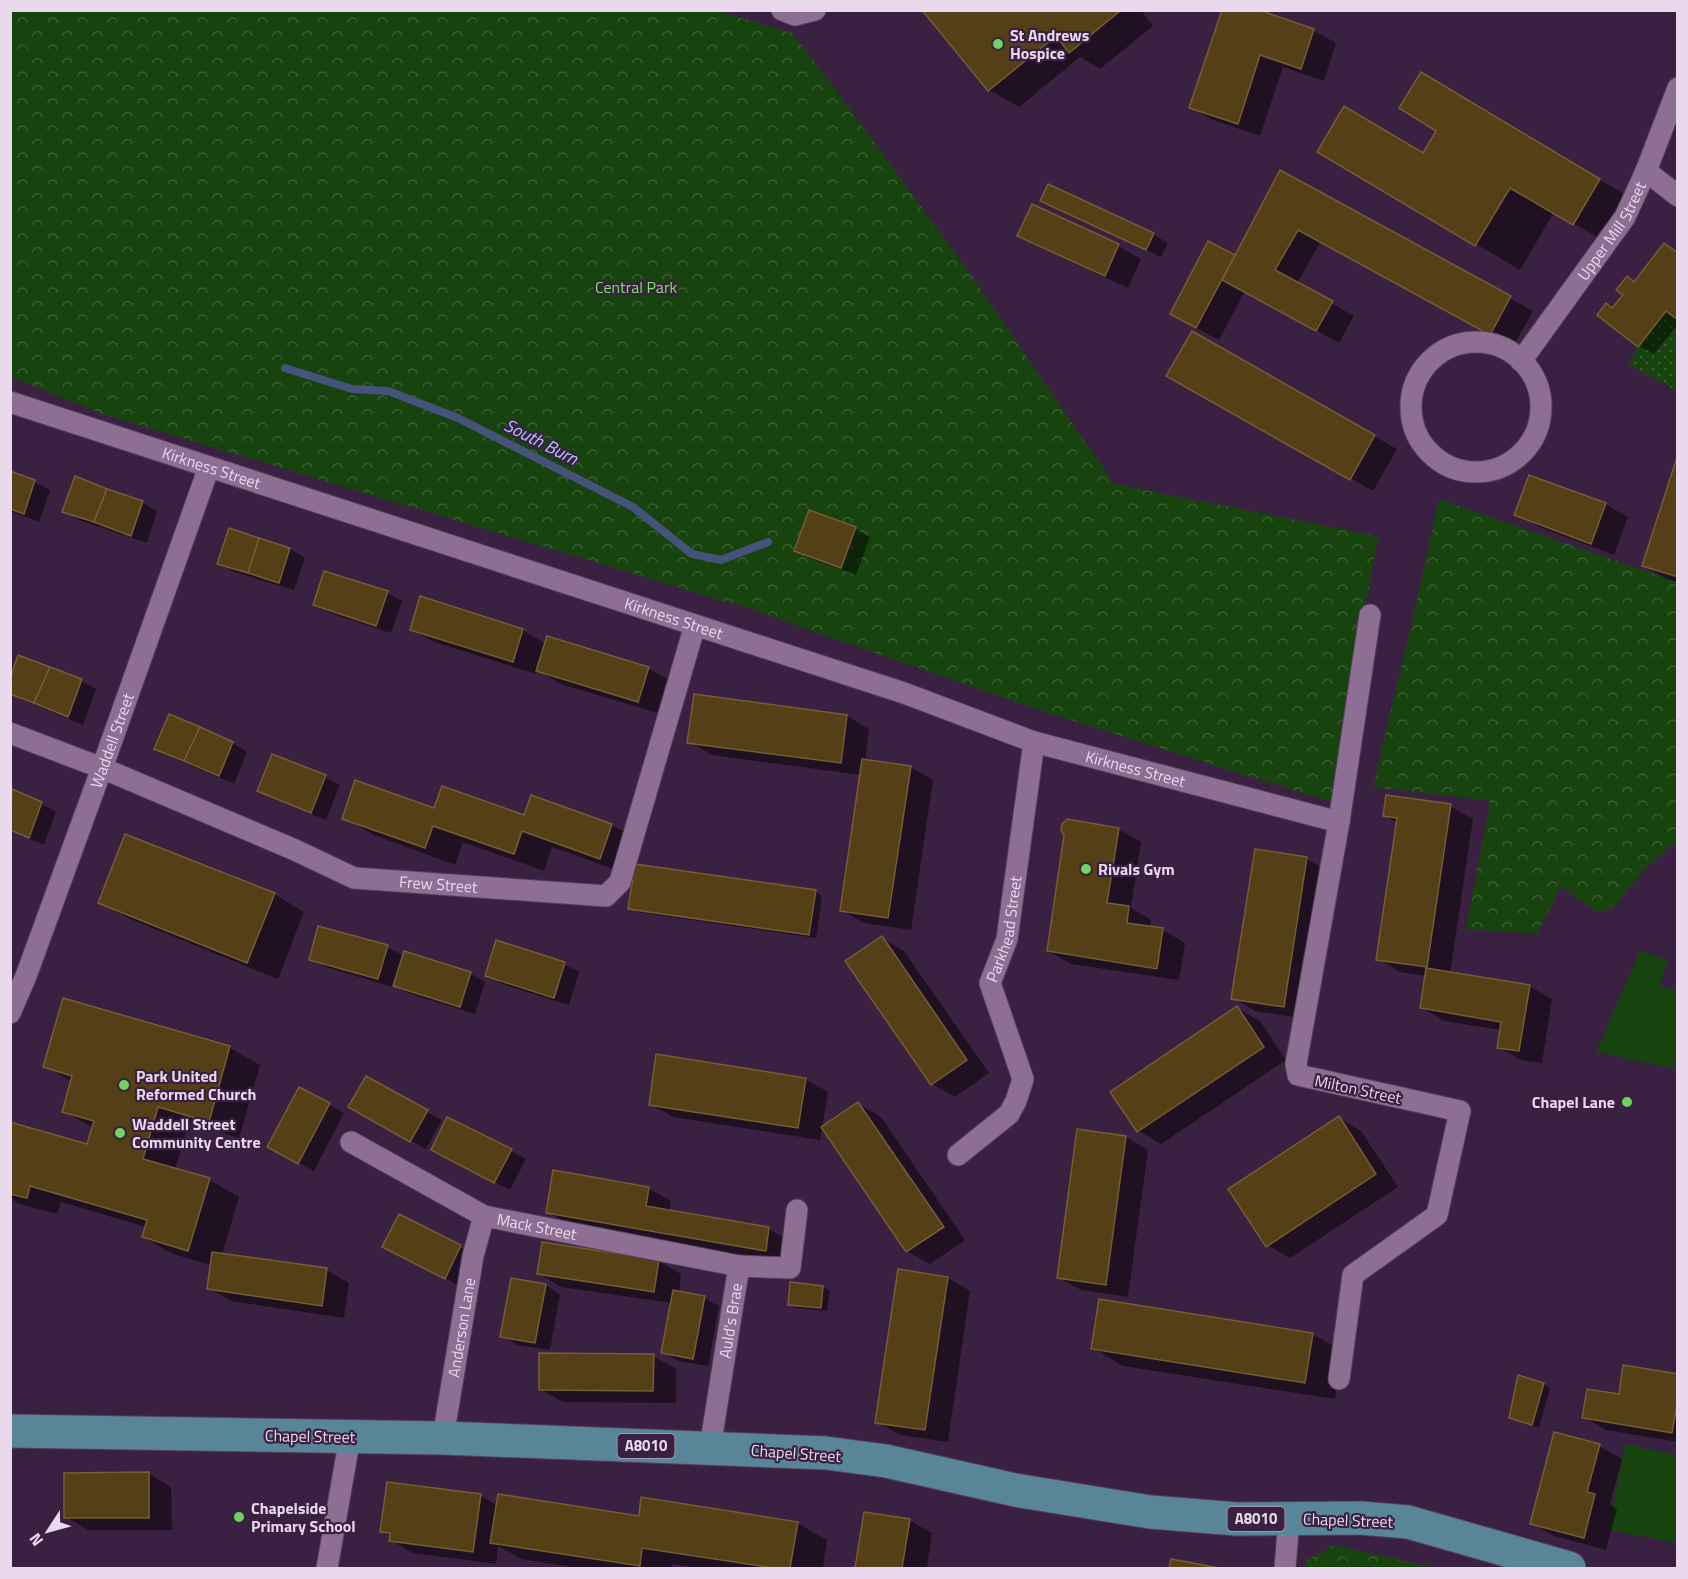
<svg xmlns="http://www.w3.org/2000/svg" width="1688" height="1579" font-family="'Titillium Web',sans-serif">
<defs>
<pattern id="forest-crowns" width="20" height="18" patternUnits="userSpaceOnUse" patternTransform="scale(1.5)"><rect width="20" height="18" fill="#17430f"/><path d="M2 6a3 3 0 1 1 6 0M12 15a3 3 0 1 1 6 0" fill="none" stroke="#395e32"/></pattern>
<pattern id="garden-dots" width="8" height="8" patternUnits="userSpaceOnUse" patternTransform="scale(1.5)"><rect width="8" height="8" fill="#17430f"/><path d="M2 2h.1M6 6h.1" fill="none" stroke="#395e32" stroke-width="1.8" stroke-linecap="round"/></pattern>
</defs>
<rect width="100%" height="100%" fill="#3b2141"/>
<g fill="#17430f">
<polygon points="1640,951 1668,959 1660,986 1677,991 1677,1069 1596,1052"/>
<polygon points="1625,1444 1677,1455 1677,1543 1609,1530"/>
</g>
<g fill="url(#forest-crowns)">
<polygon points="714,10 792,33 839,94 968,271 1114,484 1378,536 1331,802 1039,710 744,607 105,415 11,377 10,11"/>
<polygon points="1439,499 1677,582 1677,840 1644,870 1612,909 1597,912 1561,887 1537,934 1466,929 1490,801 1373,787 1414,613"/>
<polygon points="1334,1545 1436,1568 1306,1568 1306,1561"/>
</g>
<polygon fill="url(#garden-dots)" points="1666,311 1677,320 1677,391 1628,364 1638,347"/>
<g fill="#0007">
<polygon points="924,10 1141,10 1153,26 1100,69 1080,57 1019,107 989,90"/>
<polygon points="1254,10 1314,31 1336,43 1324,81 1283,67 1260,136 1213,120 1191,107"/>
<polygon points="1465,100 1643,205 1617,249 1554,212 1520,270 1319,151 1424,154"/>
<polygon points="1281,172 1533,311 1513,347 1321,241 1297,284 1354,316 1339,343 1245,291 1219,340 1194,327 1209,243 1235,257"/>
<polygon points="1042,200 1153,234 1168,243 1161,257"/>
<polygon points="1032,206 1118,246 1141,259 1128,288 1042,248 1019,235"/>
<polygon points="1665,245 1678,252 1678,324 1654,354 1639,346 1599,315 1613,309"/>
<polygon points="1192,333 1397,449 1373,491 1168,375"/>
<polygon points="1678,459 1678,582 1667,579 1644,566"/>
<polygon points="10,473 35,482 50,490 39,522 10,511"/>
<polygon points="76,478 143,503 157,511 147,543 79,520 64,511"/>
<polygon points="1605,504 1628,517 1614,555 1539,527 1516,514"/>
<polygon points="855,529 870,537 856,575 811,559 796,551"/>
<polygon points="230,530 290,549 305,558 294,590 234,572 219,563"/>
<polygon points="387,593 402,601 391,633 330,613 315,605"/>
<polygon points="421,598 523,630 546,644 648,668 670,681 661,714 561,684 537,670 536,674 434,642 411,629"/>
<polygon points="19,657 81,681 96,689 83,725 23,700 10,693"/>
<polygon points="847,716 869,729 865,761 910,767 933,780 911,930 864,923 841,910 861,775 712,755 689,742"/>
<polygon points="232,743 247,752 234,784 171,757 156,748"/>
<polygon points="273,756 325,777 340,785 326,820 274,799 259,790"/>
<polygon points="10,791 42,804 56,812 44,845 10,831"/>
<polygon points="532,797 612,825 642,842 630,875 552,847 544,871 463,842 455,865 374,835 344,818 435,810 525,817"/>
<polygon points="1450,806 1473,819 1450,974 1529,986 1552,999 1542,1063 1521,1060 1498,1047 1501,1030 1444,1021 1422,1008 1427,976 1400,972 1378,959 1398,823 1384,815"/>
<polygon points="1118,829 1141,842 1131,908 1151,920 1150,928 1163,930 1185,943 1179,980 1071,964 1048,951 1066,834"/>
<polygon points="1256,851 1307,859 1329,872 1306,1019 1255,1011 1233,998"/>
<polygon points="816,892 822,896 816,938 637,912 630,908"/>
<polygon points="274,894 304,912 278,979 130,919 100,902"/>
<polygon points="882,938 904,951 989,1073 955,1097 932,1084"/>
<polygon points="387,947 404,956 470,973 485,982 475,1014 410,994 394,985 393,987 326,967 311,959"/>
<polygon points="564,964 579,972 569,1005 502,984 487,975"/>
<polygon points="64,999 230,1048 260,1065 239,1138 189,1123 175,1170 209,1180 239,1197 222,1255 327,1270 349,1283 344,1318 231,1301 208,1288 211,1265 173,1254 143,1237 146,1227 61,1202 57,1214 20,1204 10,1198 10,1124 88,1146 93,1128 64,1111 72,1082 45,1066"/>
<polygon points="1237,1008 1260,1021 1286,1060 1161,1144 1139,1131 1112,1092"/>
<polygon points="367,1078 442,1120 426,1149 351,1107"/>
<polygon points="805,1079 828,1092 820,1140 673,1117 650,1104"/>
<polygon points="300,1089 344,1113 314,1171 284,1155"/>
<polygon points="858,1104 881,1117 965,1240 930,1264 907,1251 823,1128"/>
<polygon points="1339,1118 1361,1131 1398,1187 1290,1258 1267,1245"/>
<polygon points="1126,1137 1148,1150 1128,1297 1081,1290 1058,1277"/>
<polygon points="511,1151 526,1159 510,1190 447,1158"/>
<polygon points="648,1188 671,1201 669,1212 769,1229 791,1242 788,1263 570,1225 548,1212"/>
<polygon points="400,1216 475,1255 460,1286 399,1255"/>
<polygon points="659,1261 681,1274 679,1293 704,1298 719,1306 708,1366 678,1361 663,1352 672,1303 561,1287 539,1274"/>
<polygon points="948,1278 970,1291 948,1442 900,1435 877,1422"/>
<polygon points="545,1285 560,1294 550,1350 517,1345 502,1336"/>
<polygon points="823,1287 830,1291 827,1311 796,1308 789,1304"/>
<polygon points="1313,1334 1343,1352 1335,1399 1123,1366 1093,1348"/>
<polygon points="653,1356 676,1369 676,1403 563,1402 540,1389"/>
<polygon points="1678,1376 1678,1442 1606,1430 1584,1417 1620,1396"/>
<polygon points="1544,1384 1550,1388 1539,1428 1510,1417"/>
<polygon points="1599,1446 1622,1459 1610,1504 1617,1509 1606,1550 1554,1536 1532,1523"/>
<polygon points="149,1474 171,1487 172,1530 88,1530 66,1517"/>
<polygon points="388,1483 481,1496 497,1505 640,1518 797,1523 827,1540 823,1568 700,1568 672,1564 672,1568 579,1568 522,1559 498,1546 496,1564 413,1553 390,1540 391,1536 382,1531"/>
<polygon points="865,1514 909,1520 932,1533 927,1568 857,1568"/>
<polygon points="1172,1561 1216,1568 1171,1568"/>
</g>
<g fill="none" stroke-linecap="round" stroke-linejoin="round">
<polyline stroke="#47527a" stroke-width="8" points="285,368 352,389 388,391 458,418 633,507 692,554 721,560 768,542"/>
</g>
<g fill="#543f17" stroke="#755d34" stroke-width="1.5">
<polygon points="922,10 1121,10 1069,53 1056,36 988,91"/>
<polygon points="1222,10 1259,10 1314,29 1301,69 1260,55 1238,124 1189,108"/>
<polygon points="1421,72 1600,179 1573,225 1510,188 1475,246 1317,152 1344,106 1423,153 1436,131 1399,108"/>
<polygon points="1280,170 1511,296 1490,335 1298,230 1275,270 1333,301 1316,331 1222,280"/>
<polygon points="1048,184 1154,233 1146,250 1040,201"/>
<polygon points="1032,204 1119,244 1105,276 1017,236"/>
<polygon points="1208,241 1235,255 1196,328 1170,314"/>
<polygon points="1664,243 1678,253 1678,320 1666,311 1638,347 1597,315 1606,303 1612,308 1623,295 1616,290 1627,276 1634,282"/>
<polygon points="1192,331 1375,435 1350,480 1166,376"/>
<polygon points="1678,454 1678,577 1642,566"/>
<polygon points="10,471 35,480 24,514 10,509"/>
<polygon points="1529,475 1606,503 1591,544 1514,515"/>
<polygon points="75,476 107,489 94,522 62,512"/>
<polygon points="107,489 143,501 131,536 94,522"/>
<polygon points="809,510 856,527 841,568 794,551"/>
<polygon points="229,528 259,538 248,573 217,564"/>
<polygon points="259,538 290,548 279,583 248,573"/>
<polygon points="324,571 388,591 376,626 313,605"/>
<polygon points="420,596 523,629 513,662 410,630"/>
<polygon points="547,636 649,667 638,702 536,671"/>
<polygon points="18,655 50,667 34,703 10,694 10,679"/>
<polygon points="50,667 82,679 68,717 34,703"/>
<polygon points="694,694 847,715 841,763 687,743"/>
<polygon points="169,714 200,727 184,761 154,749"/>
<polygon points="200,727 233,742 219,776 184,761"/>
<polygon points="272,754 326,775 311,813 257,791"/>
<polygon points="862,759 911,766 888,918 840,911"/>
<polygon points="355,780 434,808 442,786 524,815 531,795 612,824 600,859 522,831 514,854 433,826 425,848 342,819"/>
<polygon points="12,789 42,802 29,838 10,830"/>
<polygon points="1386,795 1451,804 1427,967 1376,960 1397,818 1383,816"/>
<polygon points="1067,819 1119,828 1107,903 1129,906 1127,923 1163,928 1157,969 1047,951 1064,835 1061,830 1062,824"/>
<polygon points="125,834 275,893 247,963 98,903"/>
<polygon points="1255,849 1307,857 1284,1007 1231,999"/>
<polygon points="635,864 816,890 809,935 628,909"/>
<polygon points="318,926 388,945 378,979 309,960"/>
<polygon points="882,936 967,1060 931,1085 845,961"/>
<polygon points="496,940 565,962 554,998 485,976"/>
<polygon points="404,951 471,972 460,1007 393,986"/>
<polygon points="1426,968 1530,985 1519,1051 1497,1048 1501,1022 1420,1008"/>
<polygon points="63,998 230,1046 209,1122 158,1107 143,1159 210,1178 188,1251 142,1237 147,1220 30,1186 27,1198 10,1194 10,1122 87,1144 94,1121 62,1112 72,1076 43,1067"/>
<polygon points="1237,1006 1264,1047 1137,1132 1110,1092"/>
<polygon points="656,1054 806,1078 798,1128 649,1105"/>
<polygon points="366,1076 428,1110 410,1142 348,1107"/>
<polygon points="299,1087 330,1103 298,1164 267,1147"/>
<polygon points="858,1102 944,1227 906,1252 821,1127"/>
<polygon points="1339,1116 1376,1174 1266,1247 1228,1189"/>
<polygon points="447,1117 512,1149 494,1183 431,1150"/>
<polygon points="1077,1129 1126,1136 1106,1285 1057,1278"/>
<polygon points="553,1170 649,1187 646,1206 769,1227 766,1251 546,1213"/>
<polygon points="399,1214 461,1245 445,1279 382,1247"/>
<polygon points="542,1242 659,1260 654,1292 537,1274"/>
<polygon points="212,1252 327,1268 322,1306 207,1289"/>
<polygon points="898,1269 948,1277 925,1430 875,1423"/>
<polygon points="511,1278 546,1284 535,1343 500,1337"/>
<polygon points="790,1282 823,1286 821,1308 788,1305"/>
<polygon points="673,1290 705,1296 693,1359 661,1353"/>
<polygon points="1099,1299 1313,1333 1305,1383 1091,1349"/>
<polygon points="539,1353 654,1354 653,1391 539,1390"/>
<polygon points="1623,1365 1678,1374 1678,1399 1672,1433 1582,1418 1587,1389 1619,1394"/>
<polygon points="1518,1375 1544,1383 1532,1425 1509,1418"/>
<polygon points="1554,1432 1600,1444 1587,1492 1595,1494 1584,1538 1530,1524"/>
<polygon points="149,1472 149,1518 64,1518 64,1473"/>
<polygon points="387,1482 481,1494 473,1552 389,1541 390,1533 380,1532"/>
<polygon points="498,1494 639,1516 641,1497 798,1522 790,1568 774,1568 642,1548 640,1566 490,1543"/>
<polygon points="864,1512 910,1519 902,1568 855,1568"/>
<polygon points="1171,1559 1220,1568 1169,1568"/>
</g>
<g fill="none" stroke-linecap="round" stroke-linejoin="round">
<g stroke="#563e5a" stroke-width="23">
<g id="street">
<polyline points="782,10 795,15 815,10"/>
<polyline points="1646,171 1678,196"/>
<circle cx="1476" cy="407" r="65"/>
<path id="s1" d="M1521 361 1625 217 1646 171 1678 88"/>
<path id="s2" d="M10 402 904 693 1034 742 1339 822"/>
<path id="s3" d="M10 733 102 768 295 850 354 878 606 896 620 882 695 625"/>
<path id="s4" d="M10 1013 26 976 102 768 209 467"/>
<path id="s5" d="M351 1142 484 1216 739 1266"/>
<path id="s6" d="M958 1155 1009 1114 1016 1101 1023 1079 990 983 1007 939 1034 742"/>
<polyline points="1339,1379 1353,1275 1437,1215 1460,1111 1298,1075 1296,1064 1339,822 1370,615"/>
<path id="s7" d="M443 1438 473 1256 484 1216"/>
<path id="s8" d="M710 1448 739 1266 790 1268 797 1210"/>
<polyline points="327,1568 350,1437"/>
<polyline points="1285,1568 1289,1518"/>
</g>
</g>
<g stroke="#563e5a" stroke-width="35">
<polyline id="primary" points="10,1431 443,1438 826,1453 886,1461 1015,1490 1150,1512 1237,1519 1361,1518 1408,1522 1569,1568"/>
</g>
<use href="#street" stroke="#8e6f94" stroke-width="21"/>
<use href="#primary" stroke="#588598" stroke-width="33"/>
</g>
<g fill="#70d35f" stroke="#3b2141" stroke-width="2">
<circle cx="998" cy="44" r="6"/>
<circle cx="1086" cy="869" r="6"/>
<circle cx="124" cy="1085" r="6"/>
<circle cx="1627" cy="1102" r="6"/>
<circle cx="120" cy="1133" r="6"/>
<circle cx="239" cy="1517" r="6"/>
</g>
<g text-anchor="middle" stroke-width="4.5" stroke-linejoin="round" paint-order="stroke">
<g fill="#3b2141" stroke="#b6a2b9" stroke-width="1.5">
<rect x="617.5" y="1434" width="57" height="24" rx="4.5"/>
<rect x="1227.5" y="1507" width="57" height="24" rx="4.5"/>
</g>
<g font-size="15" font-weight="bold" fill="#ead9ed">
<text x="646" y="1451">A8010</text>
<text x="1256" y="1524">A8010</text>
</g>
<g font-size="16" font-weight="bold" fill="#ead9ed" stroke="#3b2141" text-anchor="start">
<text x="1010" y="41">St Andrews<tspan x="1010" dy="18">Hospice</tspan></text>
<text x="1098" y="875">Rivals Gym</text>
<text x="136" y="1082">Park United<tspan x="136" dy="18">Reformed Church</tspan></text>
<text x="1615" y="1108" text-anchor="end">Chapel Lane</text>
<text x="132" y="1130">Waddell Street<tspan x="132" dy="18">Community Centre</tspan></text>
<text x="251" y="1514">Chapelside<tspan x="251" dy="18">Primary School</tspan></text>
</g>
<g font-size="16" fill="#ead9ed" stroke="#3b2141">
<text dy="6" stroke="none"><textPath href="#s1" startOffset="159">Upper Mill Street</textPath></text>
<text dy="6" stroke="none"><textPath href="#s2" startOffset="212">Kirkness Street</textPath></text>
<text dy="6" stroke="none"><textPath href="#s2" startOffset="698">Kirkness Street</textPath></text>
<text dy="6" stroke="none"><textPath href="#s4" startOffset="291">Waddell Street</textPath></text>
<text dy="6" stroke="none"><textPath href="#s2" startOffset="1184">Kirkness Street</textPath></text>
<text dy="6" stroke="none"><textPath href="#s3" startOffset="458">Frew Street</textPath></text>
<text dy="6" stroke="none"><textPath href="#s6" startOffset="261">Parkhead Street</textPath></text>
<text transform="translate(1358 1089) rotate(12)" y="6">Milton Street</text>
<text dy="6" stroke="none"><textPath href="#s5" startOffset="206">Mack Street</textPath></text>
<text dy="6" stroke="none"><textPath href="#s8" startOffset="129">Auld's Brae</textPath></text>
<text dy="6" stroke="none"><textPath href="#s7" startOffset="112">Anderson Lane</textPath></text>
<text transform="translate(310 1436) rotate(1)" y="6">Chapel Street</text>
<text transform="translate(796 1453) rotate(4)" y="6">Chapel Street</text>
<text transform="translate(1348 1520) rotate(2)" y="6">Chapel Street</text>
</g>
<g font-size="16" fill="#79e167" stroke="#3b2141">
<text x="636" y="293">Central Park</text>
</g>
<g font-size="18" font-style="italic" fill="#a9c6f6" stroke="#3b2141">
<text transform="translate(541 442) rotate(27)" y="6">South Burn</text>
</g>
</g>
<rect width="1688" height="1579" fill="none" stroke="#ead9ed" stroke-width="24"/>
<g transform="translate(48 1531) rotate(234)" stroke="#3b2141" stroke-width="4.5" paint-order="stroke">
<path d="M0-4.5L10 22L0 15L-10 22Z" fill="#ead9ed"/>
<text y="-9" font-size="16" font-weight="bold" text-anchor="middle" fill="#ead9ed">N</text>
</g>
</svg>
